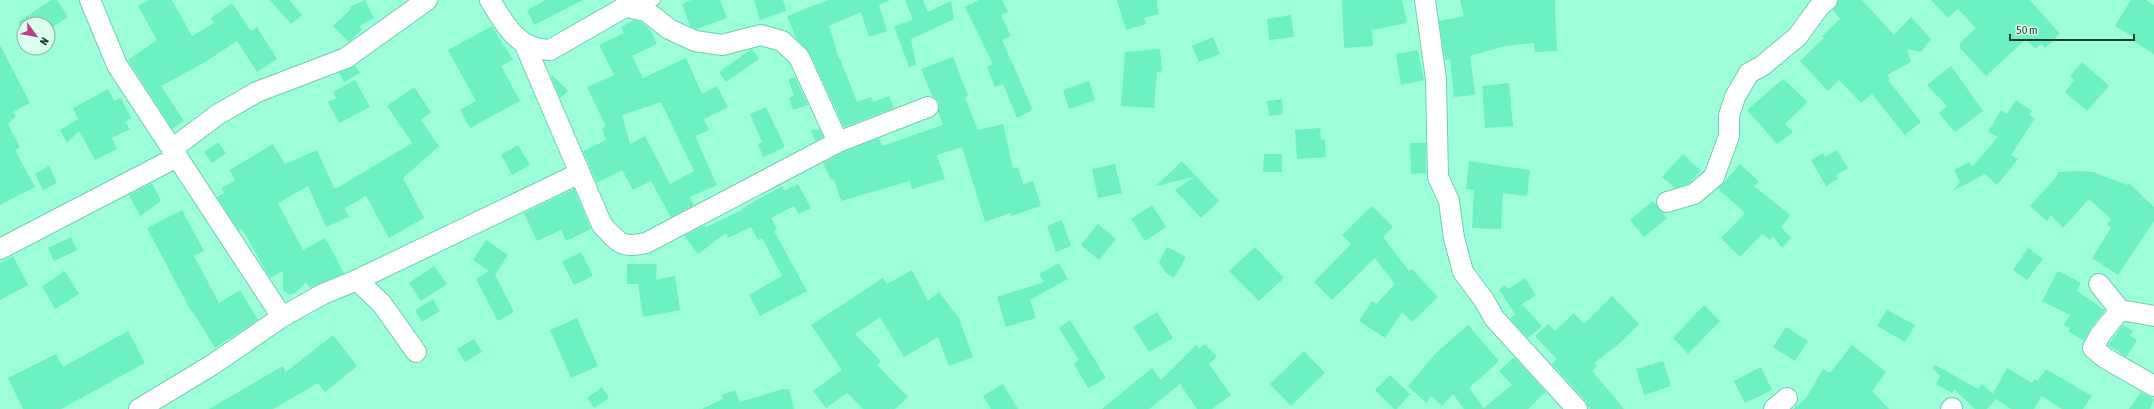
<svg xmlns="http://www.w3.org/2000/svg" width="2154" height="409" font-family="'Asap Condensed',sans-serif">
<rect width="100%" height="100%" fill="#9dffda"/>
<g fill="#6df0c2" fill-rule="evenodd">
<polygon points="51,0 57,0 68,17 48,30 48,24 24,24 24,31 18,22"/>
<polygon points="149,0 172,0 192,36 214,23 211,18 232,3 251,31 257,27 277,59 257,72 237,41 205,62 161,86 184,121 172,129 128,60 157,40 138,6"/>
<polygon points="270,0 289,0 302,15 291,24"/>
<polygon points="365,0 374,18 359,26 362,30 349,42 333,26 351,9 350,7"/>
<polygon points="546,0 583,0 534,25 527,10"/>
<polygon points="691,0 720,0 727,18 697,29 690,26 682,4"/>
<polygon points="754,0 783,0 786,11 760,20"/>
<polygon points="828,0 890,0 879,5 887,31 869,37 861,12 829,26 839,59 840,59 857,102 871,97 873,102 889,96 894,108 844,127 809,52 796,38 787,16"/>
<polygon points="905,0 923,0 928,12 951,1 954,19 911,39 916,65 909,67 894,26 913,20"/>
<polygon points="979,0 1002,0 1008,12 1001,15 1011,36 1002,40 1033,110 1017,118 1003,84 995,87 987,67 993,64 965,7"/>
<polygon points="1117,0 1157,0 1158,14 1144,18 1146,24 1126,30"/>
<polygon points="1342,0 1402,0 1407,23 1372,30 1373,46 1344,48"/>
<polygon points="1460,0 1555,0 1557,51 1535,52 1534,43 1505,46 1470,56 1475,95 1454,97 1450,59 1445,60 1439,21 1464,16"/>
<polygon points="1838,0 1862,0 1894,35 1911,17 1931,39 1921,52 1907,49 1911,62 1887,75 1890,79 1888,80 1921,122 1905,135 1872,94 1861,103 1839,80 1828,91 1800,61 1824,38 1822,36 1840,19 1833,10"/>
<polygon points="1931,0 2030,0 2060,34 2045,48 2041,44 2035,49 2026,39 1986,76 1960,48 1960,43 1976,28 1958,9 1948,18"/>
<polygon points="2131,0 2146,0 2154,5 2154,54 2132,40 2134,37 2115,26"/>
<polygon points="1291,15 1294,37 1269,40 1267,19"/>
<path d="M634 20 641 22 650 29 657 44 632 56 643 78 686 58 702 94 717 86 728 107 704 119 709 130 695 136 717 185 690 197 694 205 671 217 651 181 633 190 622 170 597 183 583 151 606 140 602 128 606 127 587 87 614 75 599 45 624 33 621 27ZM661 102 694 171 670 184 645 136 630 144 622 115Z"/>
<polygon points="492,26 513,60 501,66 520,101 470,128 460,110 476,101 448,50"/>
<polygon points="1213,37 1220,54 1199,62 1192,46"/>
<polygon points="0,45 30,103 13,112 16,116 8,124 20,147 15,150 35,187 0,205"/>
<polygon points="752,49 759,59 726,82 719,72"/>
<polygon points="1160,49 1162,71 1157,72 1154,108 1121,106 1125,52"/>
<polygon points="1418,50 1424,80 1401,85 1396,54"/>
<polygon points="953,57 968,96 965,98 978,130 1003,124 1013,169 1018,167 1023,184 1033,181 1041,206 1011,216 1010,213 985,222 962,147 937,155 945,179 912,189 910,181 841,201 834,179 831,180 823,163 843,152 879,138 882,146 943,125 938,112 939,102 932,96 921,69"/>
<polygon points="2082,62 2109,86 2087,111 2065,92 2074,80 2070,76"/>
<polygon points="355,66 360,73 344,82 339,73"/>
<polygon points="1951,66 1983,111 1955,132 1939,113 1947,106 1927,85"/>
<polygon points="552,75 568,91 560,98 551,76"/>
<polygon points="795,77 808,105 793,110 789,98 794,96 788,79"/>
<polygon points="1783,79 1808,102 1785,124 1793,132 1777,144 1747,110"/>
<polygon points="355,80 370,107 339,123 328,102 336,98 333,92"/>
<polygon points="1089,81 1095,100 1069,109 1063,90"/>
<polygon points="1509,83 1513,126 1485,128 1482,86"/>
<polygon points="414,87 431,112 421,120 439,146 403,178 424,218 389,238 366,196 345,208 349,217 326,227 308,186 278,203 303,250 325,238 344,273 310,288 306,282 294,294 288,294 283,290 283,271 270,278 242,229 239,231 217,197 224,193 221,188 235,181 230,170 273,144 285,164 317,150 334,188 337,188 412,143 387,106"/>
<polygon points="108,89 114,101 121,98 131,118 125,122 130,129 112,138 117,149 95,160 79,131 67,143 60,130 78,119 73,108"/>
<polygon points="1282,99 1283,114 1269,116 1267,101"/>
<polygon points="2016,100 2032,111 2029,115 2035,118 2011,155 2018,159 1997,185 1985,174 1953,191 1960,182 1954,170 1969,162 1972,167 1998,137 1988,132 2001,110 2007,114"/>
<polygon points="766,107 785,147 763,157 758,144 762,142 750,114"/>
<polygon points="1320,128 1321,140 1325,139 1326,157 1297,159 1295,130"/>
<polygon points="820,129 823,137 815,141 811,130"/>
<polygon points="218,142 226,153 212,163 204,152"/>
<polygon points="1410,143 1426,143 1426,173 1411,174"/>
<polygon points="518,145 530,165 512,175 501,155"/>
<polygon points="1837,150 1848,168 1836,175 1838,179 1826,186 1811,160 1823,153 1825,157"/>
<polygon points="1264,154 1282,154 1282,172 1263,172"/>
<polygon points="1683,154 1701,171 1688,184 1675,188 1662,177"/>
<polygon points="1182,161 1219,201 1201,218 1175,190 1194,177 1156,186"/>
<polygon points="1469,161 1530,170 1527,196 1503,193 1501,229 1472,228 1474,190 1466,189"/>
<polygon points="1115,164 1122,193 1098,198 1092,169"/>
<polygon points="1740,164 1759,182 1754,186 1790,215 1781,227 1791,238 1782,248 1773,236 1770,240 1762,234 1740,257 1721,238 1745,213 1718,189"/>
<polygon points="49,166 57,183 43,190 35,174"/>
<polygon points="2077,171 2093,172 2127,185 2129,183 2154,207 2154,221 2118,275 2092,258 2111,228 2107,224 2111,219 2089,199 2063,228 2051,215 2047,221 2030,206 2057,176 2058,172"/>
<polygon points="152,183 161,201 140,216 129,195"/>
<polygon points="798,184 811,208 799,214 794,206 771,218 777,229 774,231 807,291 760,316 749,295 782,276 762,238 758,240 751,227 728,238 726,233 698,254 684,236 705,225 706,227 742,210 741,209 782,186 784,191"/>
<polygon points="574,189 591,229 566,241 561,230 537,241 524,213"/>
<polygon points="1653,201 1667,218 1644,237 1630,220"/>
<polygon points="1152,205 1166,227 1145,241 1131,219"/>
<polygon points="1372,206 1393,227 1383,237 1409,271 1412,269 1438,297 1412,322 1402,312 1385,338 1359,321 1372,301 1376,304 1395,284 1375,258 1332,300 1314,282 1351,244 1342,235"/>
<polygon points="182,210 204,251 194,256 219,303 240,290 258,320 215,348 193,312 192,313 147,228"/>
<polygon points="1062,220 1071,246 1056,252 1047,226"/>
<polygon points="1098,224 1116,239 1099,260 1081,245"/>
<polygon points="71,237 77,250 54,261 48,248"/>
<polygon points="486,240 508,255 495,275 514,312 498,321 476,279 489,271 473,260"/>
<polygon points="1167,247 1186,257 1174,278 1166,273 1159,262"/>
<polygon points="1255,247 1284,278 1259,301 1229,271"/>
<polygon points="2028,248 2043,259 2027,280 2013,270"/>
<polygon points="581,252 593,276 574,285 562,262"/>
<polygon points="13,256 28,285 0,300 0,263"/>
<polygon points="1059,263 1068,279 1030,300 1036,318 1006,327 997,297 1044,282 1039,274"/>
<polygon points="627,264 657,264 656,280 675,276 680,310 643,317 638,284 627,284"/>
<polygon points="434,266 447,284 421,301 409,283"/>
<polygon points="912,270 928,301 939,292 961,321 960,322 973,357 949,366 938,337 904,357 880,317 855,334 881,361 877,365 908,397 895,409 863,409 847,393 826,408 813,391 842,370 811,325 883,278 887,284"/>
<polygon points="65,271 79,294 55,309 42,286"/>
<polygon points="2058,271 2081,283 2077,290 2080,293 2105,310 2091,328 2084,341 2068,331 2070,328 2064,325 2070,315 2042,301"/>
<polygon points="1525,278 1536,295 1522,304 1542,326 1528,338 1510,319 1515,314 1499,290 1504,285 1508,289"/>
<polygon points="1612,296 1639,324 1620,343 1594,363 1597,366 1592,371 1624,409 1590,409 1586,401 1552,364 1557,359 1535,336 1548,324 1555,331 1574,313 1584,324"/>
<polygon points="433,299 440,311 422,322 415,310"/>
<polygon points="1704,305 1720,321 1688,354 1673,338"/>
<polygon points="1887,310 1915,325 1905,342 1877,326"/>
<polygon points="1157,312 1173,338 1149,352 1133,327"/>
<polygon points="577,318 598,366 571,378 550,330"/>
<polygon points="1070,320 1106,378 1088,388 1074,364 1079,360 1059,328"/>
<polygon points="1468,325 1499,361 1469,388 1484,408 1512,385 1499,371 1514,357 1546,392 1528,409 1464,409 1453,394 1442,406 1431,396 1426,403 1408,386 1436,353"/>
<polygon points="2123,325 2133,331 2130,336 2137,340 2126,357 2108,345"/>
<polygon points="1786,327 1808,341 1795,361 1773,347"/>
<polygon points="128,331 145,363 61,409 23,409 8,378 56,354 63,367"/>
<polygon points="333,335 357,366 325,392 318,383 273,409 209,409 283,366 286,372"/>
<polygon points="474,339 482,352 465,362 457,349"/>
<polygon points="1205,344 1217,357 1209,364 1231,395 1212,409 1197,409 1180,384 1149,409 1102,409 1152,368 1161,380 1196,345 1199,349"/>
<polygon points="1852,345 1886,372 1872,391 1889,409 1793,409 1806,398 1823,369 1830,373"/>
<polygon points="1304,351 1325,373 1291,406 1270,384"/>
<polygon points="1663,361 1671,386 1644,395 1636,369"/>
<polygon points="1935,365 1978,389 1982,384 1993,394 2007,368 2032,383 2035,379 2038,381 2046,369 2092,396 2083,409 2062,409 2042,396 2034,409 2011,409 1996,399 1987,409 1975,409 1954,389 1952,393 1936,384 1940,376 1932,368"/>
<polygon points="1761,367 1772,390 1745,403 1734,381"/>
<polygon points="1390,375 1410,394 1397,409 1394,409 1375,390"/>
<polygon points="1003,384 1018,409 991,409 983,396"/>
<polygon points="602,387 609,398 594,408 587,398"/>
<polygon points="783,389 789,389 794,409 702,409 723,399 722,395 735,390 740,402"/>
<polygon points="2141,392 2154,399 2150,409 2129,409"/>
</g>
<g fill="none" stroke-linecap="round" stroke-linejoin="round">
<g stroke="#6ecfac" stroke-width="12">
<polyline id="lane" points="638,8 655,0"/>
</g>
<g stroke="#6ecfac" stroke-width="22">
<g id="street">
<polyline points="90,0 117,65 282,317"/>
<path d="M490 0C505 25 518 50 550 50L625 7 646 11 669 29 695 41 722 45 761 35 782 41 799 57 838 142"/>
<polyline points="1425,0 1436,79 1438,177 1449,201 1454,238 1463,272 1484,300 1494,318 1577,409"/>
<path d="M525 45 602 225C618 242 621 249 646 243L838 142 928 107"/>
<polyline points="172,149 217,115 257,92 346,58 427,0"/>
<polyline points="1667,202 1694,194 1714,177 1729,136 1729,116 1735,97 1749,73 1762,66 1797,37 1819,7 1827,0"/>
<polyline points="0,249 177,157"/>
<polyline points="357,280 382,304 416,352"/>
<polyline points="2099,284 2120,310 2154,316"/>
<polyline points="2120,310 2100,335 2093,348 2105,358 2154,386"/>
<polyline points="139,409 212,365 282,317 323,294 357,280 580,173"/>
<polyline points="1774,409 1787,398"/>
<polyline points="1951,409 1952,408"/>
</g>
</g>
<use href="#lane" stroke="#fff" stroke-width="10"/>
<use href="#street" stroke="#fff" stroke-width="20"/>
</g>
<g transform="translate(36 36) rotate(122)"><circle r="19" fill="#daffef" stroke="#8bb2a3"/>
<path d="M0-3L7 15L0 10L-7 15Z" fill="#bd3e8a"/>
<text y="-6" font-size="11" font-weight="bold" text-anchor="middle" fill="#143e30">N</text>
</g>
<path d="M2010 34v6h124v-6" fill="none" stroke="#143e30" stroke-width="2"/>
<text x="2016" y="34" font-size="12" fill="#143e30" stroke="#daffef" stroke-width="3" paint-order="stroke">50 m</text>
</svg>
